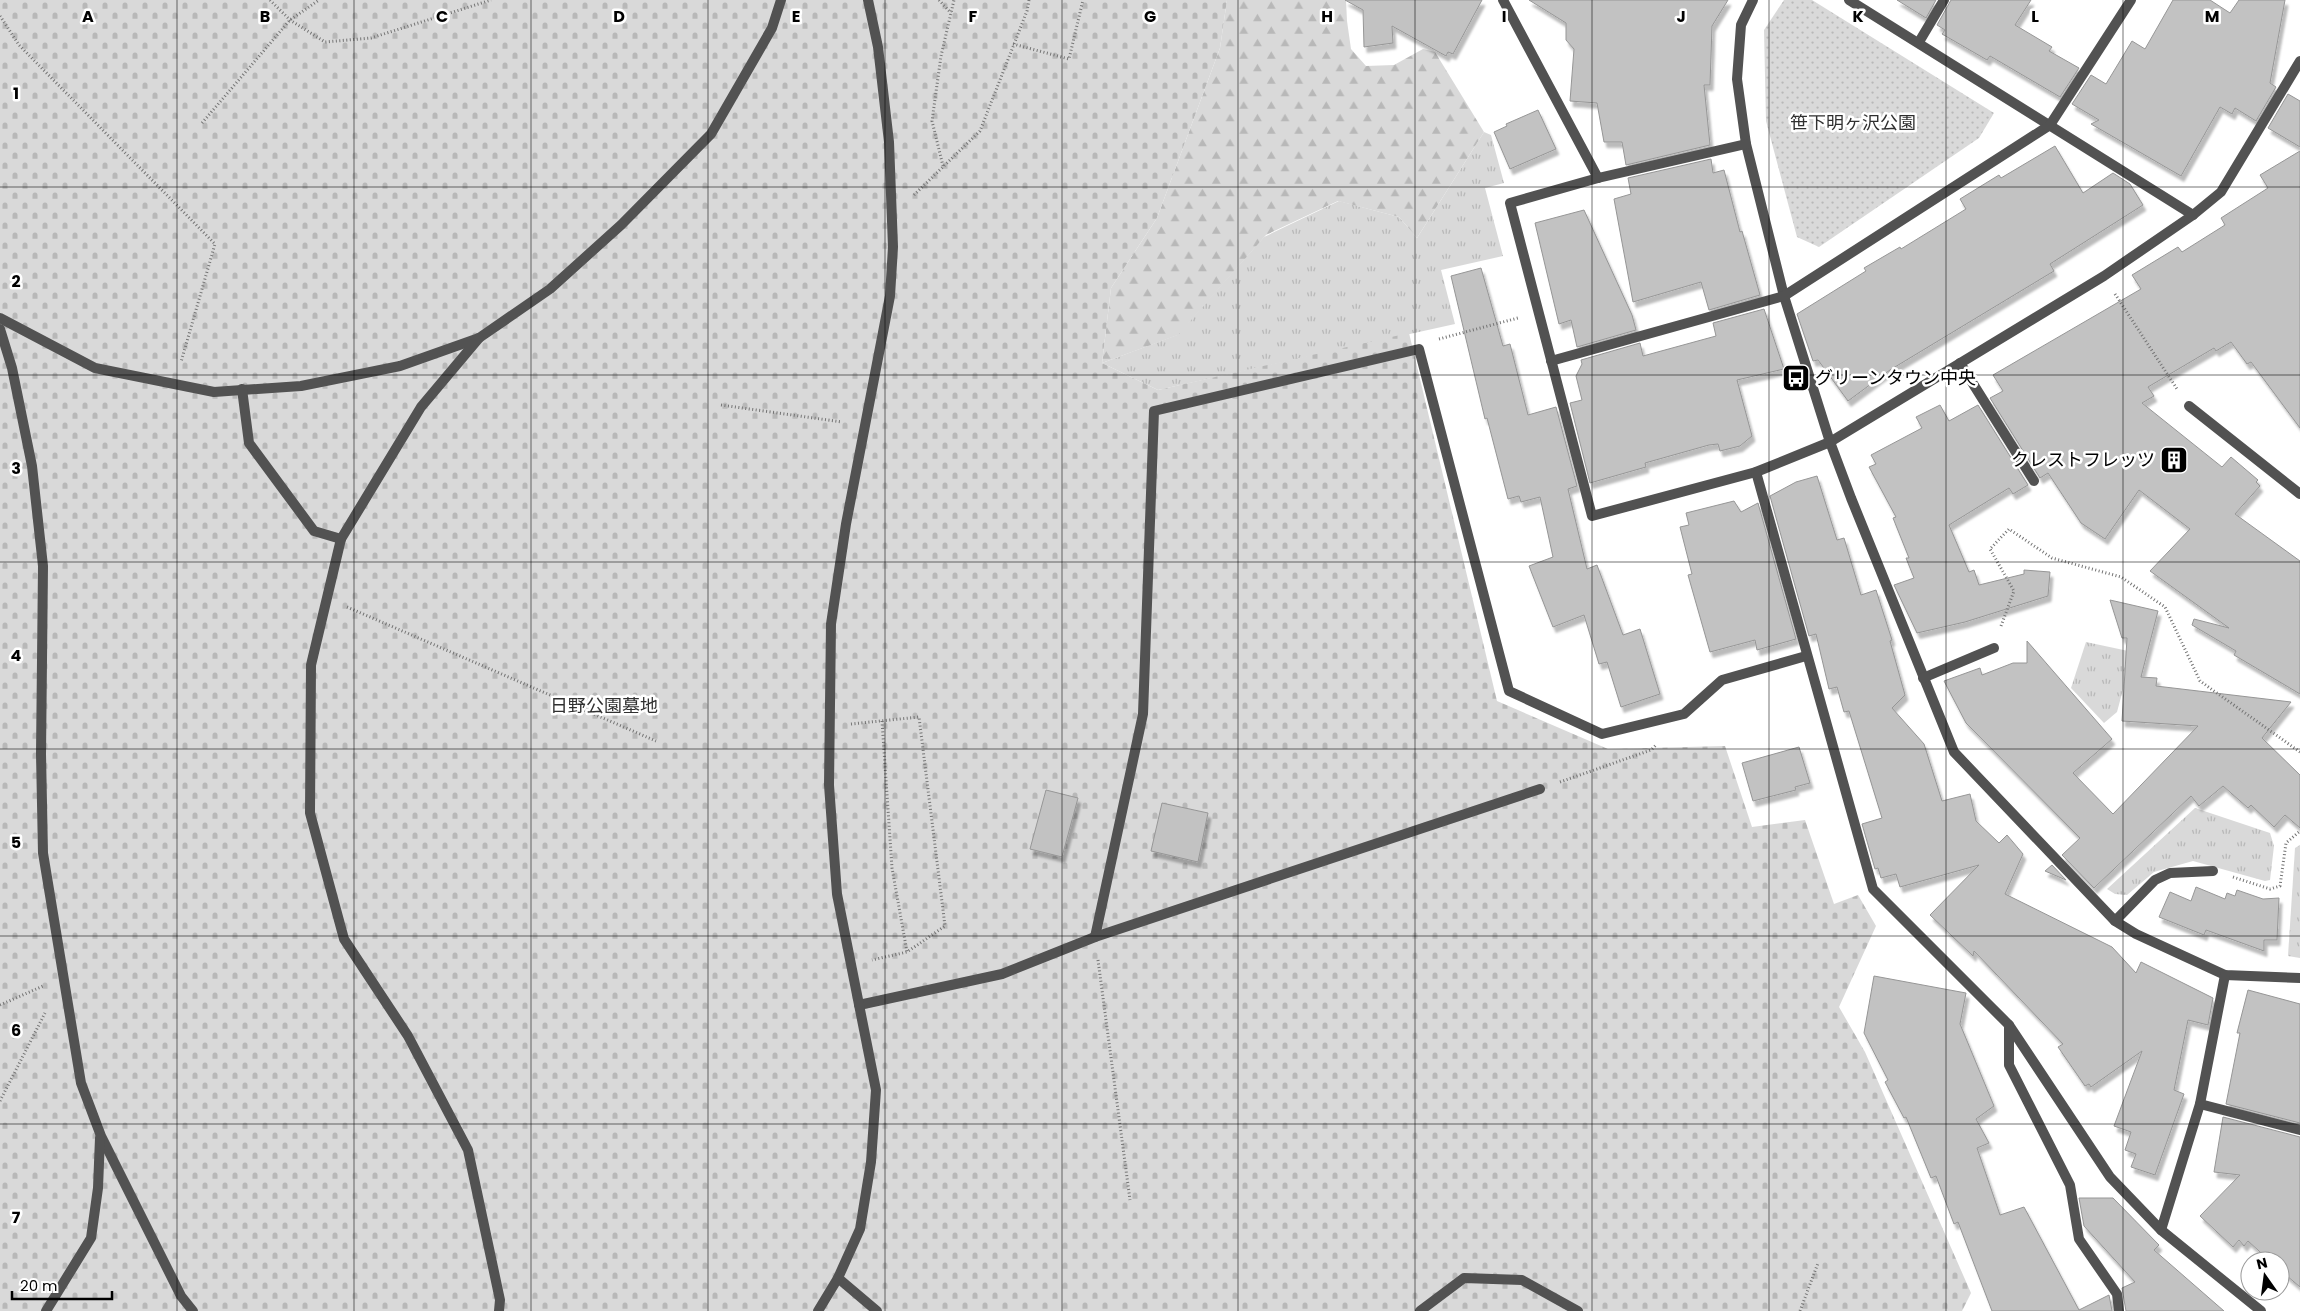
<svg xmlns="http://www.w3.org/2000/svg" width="2300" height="1311" font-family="Poppins,'Noto Sans JP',sans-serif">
<defs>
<pattern id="grass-tufts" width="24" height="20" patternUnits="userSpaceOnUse" patternTransform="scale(1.25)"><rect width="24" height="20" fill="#d9d9d9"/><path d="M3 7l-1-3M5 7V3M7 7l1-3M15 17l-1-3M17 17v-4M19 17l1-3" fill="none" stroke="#b8b8b8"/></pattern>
<pattern id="forest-firs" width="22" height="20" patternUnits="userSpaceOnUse" patternTransform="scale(1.25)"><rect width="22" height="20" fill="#d9d9d9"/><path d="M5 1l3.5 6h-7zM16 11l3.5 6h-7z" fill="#b8b8b8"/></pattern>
<pattern id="cemetery-stones" width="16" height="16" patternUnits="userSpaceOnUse" patternTransform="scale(1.25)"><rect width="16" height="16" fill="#d9d9d9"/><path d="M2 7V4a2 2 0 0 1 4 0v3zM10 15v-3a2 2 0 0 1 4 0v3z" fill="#b8b8b8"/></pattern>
<pattern id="park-dots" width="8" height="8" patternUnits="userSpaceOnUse" patternTransform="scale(1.25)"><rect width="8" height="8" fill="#d9d9d9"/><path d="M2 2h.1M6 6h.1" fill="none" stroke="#b8b8b8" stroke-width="1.8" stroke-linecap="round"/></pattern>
<filter id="shadow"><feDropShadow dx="3" dy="5.5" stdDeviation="1" flood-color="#0004"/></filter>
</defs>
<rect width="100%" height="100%" fill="#fff"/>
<g fill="url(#grass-tufts)">
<polygon points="1484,132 1491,135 1504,183 1485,188 1503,256 1441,270 1455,324 1158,390 1102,363 1177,335 1264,237 1339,201 1399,217 1417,238"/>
<polygon points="2086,642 2133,652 2117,712 2104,723 2071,688"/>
<polygon points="2195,808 2270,833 2274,846 2270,880 2265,881 2193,861 2154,872 2127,895 2115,894 2107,889"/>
<polygon points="2300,845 2300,958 2288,956 2295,848"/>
</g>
<polygon fill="url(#forest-firs)" points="1227,0 1346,0 1347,21 1351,49 1366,66 1394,65 1423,49 1435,52 1484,132 1417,238 1399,217 1338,201 1266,235 1178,335 1102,363 1111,288 1157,218 1220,48"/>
<polygon fill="url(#cemetery-stones)" points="0,0 1227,0 1220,48 1157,218 1111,288 1102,363 1158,390 1409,333 1497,701 1608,749 1725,746 1752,827 1805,820 1834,904 1858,895 1876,926 1839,1007 1865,1052 1971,1293 1962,1311 0,1311"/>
<polygon fill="url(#park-dots)" points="1784,0 1812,0 1994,113 1979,138 1819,247 1797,237 1766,121 1764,30"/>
<g fill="#c2c2c2" stroke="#969696" filter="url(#shadow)">
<polygon points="1345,0 1482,0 1453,54 1448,52 1446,56 1392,26 1393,43 1364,47 1363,10"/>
<polygon points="1529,0 1728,0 1712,26 1710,85 1704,85 1710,145 1626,165 1622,142 1604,142 1597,103 1570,101 1574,49 1566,40 1566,23"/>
<polygon points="1897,0 1936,0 1926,18"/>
<polygon points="1951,0 2031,0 2015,25 2052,47 2049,51 2079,68 2060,97 1990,56 1987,60 1942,34 1945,30 1937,25"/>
<polygon points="2173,0 2210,0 2230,13 2239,0 2285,0 2270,83 2276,87 2256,121 2235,108 2232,114 2220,107 2181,176 2091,124 2099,120 2072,104 2091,75 2106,84 2132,41 2145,49"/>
<polygon points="2288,94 2300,101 2300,147 2268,128"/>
<polygon points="1538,110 1556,149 1510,169 1494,132 1507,126 1506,124"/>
<polygon points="2055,146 2083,193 2113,173 2130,184 2143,205 2050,264 2054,271 1890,370 1848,401 1818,360 1813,361 1797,314 1866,271 1864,268 1900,247 1901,249 1966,209 1960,199 1999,175 2001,178"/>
<polygon points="2300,151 2300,428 2251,362 2247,364 2231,342 2216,351 2214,348 2148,387 2154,396 2142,403 2222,467 2231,457 2258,480 2256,482 2260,486 2235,514 2300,561 2300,694 2234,655 2236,651 2192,625 2194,619 2229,628 2150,571 2190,529 2139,490 2105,539 2081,523 2048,473 2040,478 1990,398 2003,391 1993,375 2141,289 2132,275 2178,247 2182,252 2225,225 2221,218 2268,188 2260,175"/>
<polygon points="1711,159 1713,173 1724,170 1740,232 1742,231 1760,295 1709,310 1701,282 1633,302 1614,199 1631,194 1628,178"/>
<polygon points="1584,210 1632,315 1636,330 1577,347 1571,320 1559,324 1535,223"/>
<polygon points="1481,268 1503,346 1510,344 1528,415 1556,407 1577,486 1568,489 1587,569 1597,565 1623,635 1640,629 1660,694 1621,707 1607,662 1599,664 1584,615 1553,627 1529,566 1553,557 1540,497 1521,502 1519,496 1508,499 1487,418 1485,419 1451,276"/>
<polygon points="1764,309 1784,369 1737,380 1752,436 1740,446 1720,451 1718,444 1709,445 1645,463 1646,467 1590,483 1570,403 1582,400 1576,376 1582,364 1581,360 1640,343 1643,356 1716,336 1713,323"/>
<polygon points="1940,405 1949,421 1978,405 2028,485 2013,494 2009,488 1949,525 1969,572 1974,570 1979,585 2024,574 2024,570 2050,572 2048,596 1965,622 1917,633 1894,585 1914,578 1906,558 1909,558 1893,518 1896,517 1869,467 1876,464 1871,455 1922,428 1916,417"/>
<polygon points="1817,476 1837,540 1844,538 1861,595 1876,590 1892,640 1890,641 1905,695 1892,708 1924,744 1942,801 1970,794 1976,821 1999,843 2007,835 2023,854 2005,894 2112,947 2136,973 2141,962 2213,998 2208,1025 2188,1020 2174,1090 2184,1094 2155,1175 2131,1167 2136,1154 2125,1150 2131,1132 2114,1126 2142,1051 2091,1087 2089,1084 2085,1086 2058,1047 2063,1044 1974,951 1973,956 1930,915 1979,865 1900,887 1896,874 1881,878 1878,868 1875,869 1862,824 1882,818 1849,711 1844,712 1837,687 1829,689 1816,634 1809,636 1770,496 1796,482"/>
<polygon points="1734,501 1741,512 1758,503 1796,639 1757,650 1755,640 1710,652 1688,575 1692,574 1680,527 1689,525 1686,513"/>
<polygon points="2110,600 2158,611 2141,677 2157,678 2156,686 2291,702 2262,738 2300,775 2300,828 2285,815 2274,827 2251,805 2248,808 2223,786 2199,806 2191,796 2094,888 2062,855 2080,838 1966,723 1944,681 1980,668 1982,675 2013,663 2027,663 2027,641 2112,739 2073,773 2113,814 2198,726 2122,721 2127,638 2122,638"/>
<polygon points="1799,747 1810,783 1795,787 1796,790 1753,801 1742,763"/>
<polygon points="1046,790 1078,798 1062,857 1030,849"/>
<polygon points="1162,803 1208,813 1198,862 1151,851"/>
<polygon points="2052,865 2066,880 2045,871"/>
<polygon points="2196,887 2225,899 2227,893 2235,896 2237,890 2263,899 2279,898 2277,940 2264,940 2264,951 2206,930 2204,935 2159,917 2170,892 2191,901"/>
<polygon points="1874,976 1966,993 1960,1024 1994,1106 1976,1119 1989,1143 1977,1148 2000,1215 2024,1207 2079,1310 2109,1295 2112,1311 1992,1311 1958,1222 1954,1224 1936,1176 1931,1178 1906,1117 1904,1118 1885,1082 1888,1080 1864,1033"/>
<polygon points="2248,990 2300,1004 2300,1123 2226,1104 2240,1033 2237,1033"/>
<polygon points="2223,1117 2300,1137 2300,1287 2280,1270 2280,1261 2270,1261 2248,1241 2244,1246 2239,1240 2233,1247 2200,1216 2240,1175 2214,1172"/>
<polygon points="2079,1198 2113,1198 2159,1245 2154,1250 2224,1311 2126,1311 2122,1288 2135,1282 2084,1226"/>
</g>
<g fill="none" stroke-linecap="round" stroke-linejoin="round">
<g stroke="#747474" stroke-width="3" stroke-dasharray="1 2.5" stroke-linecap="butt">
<polyline points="270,0 290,20 325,42 371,38 491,0"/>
<polyline points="939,0 951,13"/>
<polyline points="0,16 19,45 215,244 181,362"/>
<polyline points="1013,44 1069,59 1083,0"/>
<polyline points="202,123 290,20 319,0"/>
<polyline points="943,166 932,121 941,56 954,0"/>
<polyline points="914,195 980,131 1027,11 1029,0"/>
<polyline points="2115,294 2177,389"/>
<polyline points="1439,339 1518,318"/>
<polyline points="721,405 842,422"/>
<polyline points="347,607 656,741"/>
<polyline points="2001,626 2014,591 1990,549 2009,529 2052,558 2121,577 2165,607 2200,681 2300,752"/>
<polyline points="882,721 892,868 907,952"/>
<polyline points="851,724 919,717 945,926 907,952 872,960"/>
<polyline points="1560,782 1651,750 1656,745"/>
<polyline points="2233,877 2270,889 2280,886 2286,843 2300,831"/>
<polyline points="1098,960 1130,1200"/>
<polyline points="0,1005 43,986"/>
<polyline points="0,1101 45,1013"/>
<polyline points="1800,1311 1818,1263"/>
</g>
<g stroke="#525252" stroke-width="10">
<polyline points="0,318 95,368 214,392 301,386 400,366 479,338 550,289 621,225 711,134 772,28 781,0"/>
<polyline points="0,329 12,368 32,466 43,566 41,754 43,853 81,1083 101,1136 181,1296 193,1311"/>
<polyline points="479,338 421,407 341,539 311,665 310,813 344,939 408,1036 468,1150 500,1300 499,1311"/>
<polyline points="1960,363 2034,481"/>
<polyline points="242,389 249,443 314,531 341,539"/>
<polyline points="2115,921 2155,880 2170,873 2213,871"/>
<polyline points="1095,937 1143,714 1154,411 1419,349 1509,691 1602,734 1684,714 1722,680 1806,656"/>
<polyline points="859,1005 1002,974 1095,937 1540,789"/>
<polyline points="838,1278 877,1311"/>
<polyline points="46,1311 91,1238 98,1188 100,1138"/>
<polyline points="818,1311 838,1278 860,1229 871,1162 876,1090 837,894 829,785 831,624 846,524 890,296 893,247 889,142 878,47 868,0"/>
<polyline points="1420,1311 1464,1278 1522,1280 1578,1311"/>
</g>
<g stroke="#525252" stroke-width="10">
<polyline points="1503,0 1598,178"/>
<polyline points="1753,0 1741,25 1737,79 1746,144 1784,296 1830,442 1851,498 1954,752 2115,921 2136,934 2225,975 2300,978"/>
<polyline points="1849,0 2193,215"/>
<polyline points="1919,42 1944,0"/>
<polyline points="1746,144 1598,178 1510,203 1592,516 1756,472 1830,442 2104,276 2193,215 2221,192 2300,61"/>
<polyline points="1551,361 1784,296 2050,125 2131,0"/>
<polyline points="2189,406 2300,494"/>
<polyline points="1756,472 1873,889 2009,1025"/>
<polyline points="1923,678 1994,648"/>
<polyline points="2200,1104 2300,1130"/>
<polyline points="2161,1230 2261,1311"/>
<polyline points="2119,1311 2117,1294 2079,1239 2070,1185 2009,1065 2009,1025 2110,1177 2161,1230 2200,1104 2225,975"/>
</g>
</g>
<path fill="none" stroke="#000" stroke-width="1" stroke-opacity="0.55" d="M177 0V1311M354 0V1311M531 0V1311M708 0V1311M885 0V1311M1062 0V1311M1238 0V1311M1415 0V1311M1592 0V1311M1769 0V1311M1946 0V1311M2123 0V1311M0 187H2300M0 375H2300M0 562H2300M0 749H2300M0 936H2300M0 1124H2300"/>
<defs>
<g id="bus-square" transform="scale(1.4375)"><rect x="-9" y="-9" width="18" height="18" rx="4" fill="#000" stroke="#fff"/><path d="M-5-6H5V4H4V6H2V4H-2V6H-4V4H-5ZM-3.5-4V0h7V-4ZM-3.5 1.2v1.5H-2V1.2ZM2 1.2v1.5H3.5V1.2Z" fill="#fff"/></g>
<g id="building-square" transform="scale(1.4375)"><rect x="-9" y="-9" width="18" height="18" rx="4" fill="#000" stroke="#fff"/><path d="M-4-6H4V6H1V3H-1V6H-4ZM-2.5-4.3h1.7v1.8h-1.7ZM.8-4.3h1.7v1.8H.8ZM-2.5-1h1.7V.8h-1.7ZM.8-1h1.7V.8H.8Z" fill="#fff"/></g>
</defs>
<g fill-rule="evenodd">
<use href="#bus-square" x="1796" y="378"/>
<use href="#building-square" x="2174" y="460"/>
</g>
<g text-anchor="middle" stroke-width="5" stroke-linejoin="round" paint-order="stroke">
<g font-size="18" fill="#303030" stroke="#fff">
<text x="1853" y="129">笹下明ヶ沢公園</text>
<text x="604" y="712">日野公園墓地</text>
</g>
<g font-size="18" fill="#000" stroke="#fff" text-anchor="start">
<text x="1815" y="384">グリーンタウン中央</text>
<text x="2155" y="466" text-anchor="end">クレストフレッツ</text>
</g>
</g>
<g font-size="16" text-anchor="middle" font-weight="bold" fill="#000" stroke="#fff" stroke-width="5" stroke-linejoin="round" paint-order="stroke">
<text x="88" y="22">A</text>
<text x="265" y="22">B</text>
<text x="442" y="22">C</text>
<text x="619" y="22">D</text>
<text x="796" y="22">E</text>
<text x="973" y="22">F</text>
<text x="1150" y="22">G</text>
<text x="1327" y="22">H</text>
<text x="1504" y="22">I</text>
<text x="1681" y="22">J</text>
<text x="1858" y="22">K</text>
<text x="2035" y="22">L</text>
<text x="2212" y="22">M</text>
<text x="16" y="99">1</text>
<text x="16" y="287">2</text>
<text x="16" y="474">3</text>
<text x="16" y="661">4</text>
<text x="16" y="848">5</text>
<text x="16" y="1036">6</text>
<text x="16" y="1223">7</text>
</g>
<g transform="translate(2265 1276) rotate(346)"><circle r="24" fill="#ffffff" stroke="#999999"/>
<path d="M0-4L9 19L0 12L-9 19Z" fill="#000000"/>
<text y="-8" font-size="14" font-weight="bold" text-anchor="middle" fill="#000000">N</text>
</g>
<path d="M12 1291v8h100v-8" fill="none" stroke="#000000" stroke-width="2.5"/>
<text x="20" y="1291" font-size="15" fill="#000000" stroke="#ffffff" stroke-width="4" paint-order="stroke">20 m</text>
</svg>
